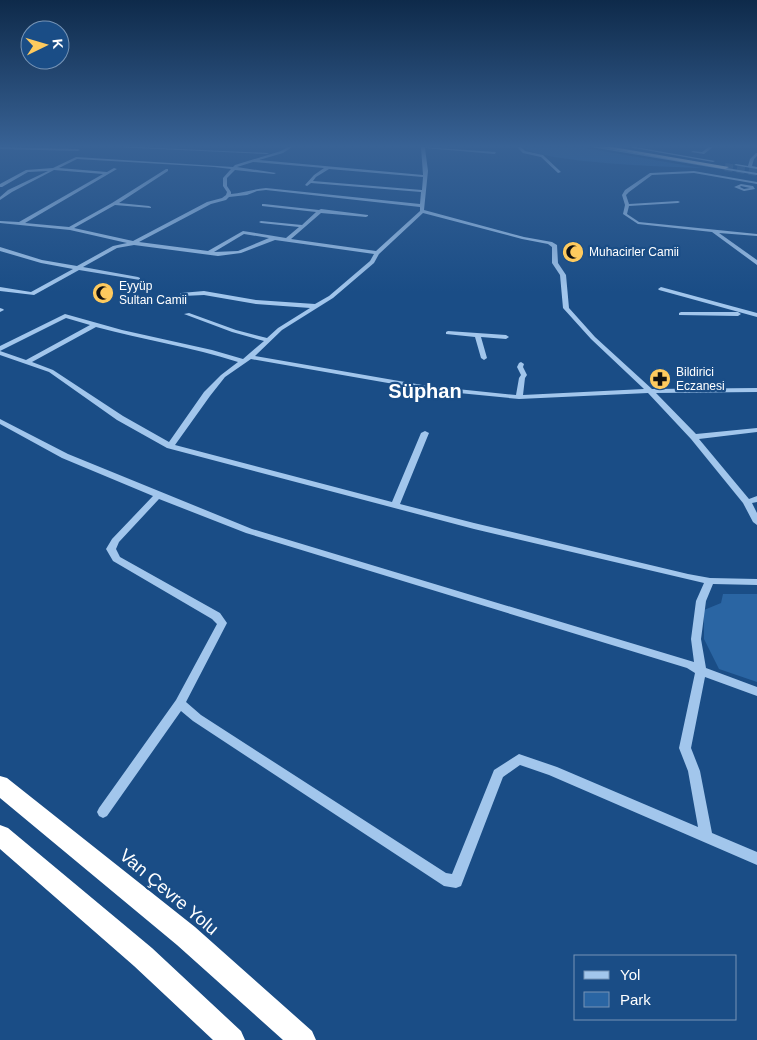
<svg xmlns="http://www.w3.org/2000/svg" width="757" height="1040" font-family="Arial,sans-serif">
<rect width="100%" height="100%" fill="#1a4d86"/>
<g fill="#2a65a3">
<path d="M524 147H579L701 168C673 167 539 163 524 147Z"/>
<polygon points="723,594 757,594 757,682 719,669 704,639 704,610 721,603"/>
</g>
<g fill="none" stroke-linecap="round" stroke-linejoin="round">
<polyline stroke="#3c6898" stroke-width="8" stroke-dasharray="8 4" stroke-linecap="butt" points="725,167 757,172"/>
<g fill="#a2c6ec" fill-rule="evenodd">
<polygon points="0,147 78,149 80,150 78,151 0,149"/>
<polygon points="115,147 137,147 269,153 267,154"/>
<path d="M288 147H292L283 153 259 160 423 175 421 147 496 152 495 154 425 148 428 171 424 210 524 237 552 242 557 245 558 263 566 275 569 308 595 337 652 389 757 388V392L656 393 696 434 757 428V432L699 439 749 499 757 496V502L752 503 757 513V525L753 522 743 503 691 439 648 393 519 399 428 390 251 359 225 377 210 396 175 445 392 502 421 433 425 431 429 433 400 504 474 523 688 574 710 578 757 579V585L713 584 706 601 701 639 706 668 757 687V696L705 677 691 748 700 771 712 833 757 852V865L549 775 520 765 503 777 461 886 456 888 444 886 193 721 181 711 107 816 103 818 99 816 97 812 99 808 176 700 217 624 212 619 113 561 106 549 112 539 153 496 62 458 0 424V419L68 454 252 529 694 662 691 639 696 601 704 583 474 529 167 448 117 420 49 372 0 355V351L26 360 90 325 66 318 0 351V346L65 314 122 330 212 350 243 359 264 341 232 332 184 314 189 313 236 330 267 338 278 328 310 308 256 304 204 295 183 296 180 294 181 293 204 291 256 300 315 304 329 296 370 261 374 254 275 240 241 253 218 256 134 245 117 248 83 267 138 277 140 278V280L79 270 34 295 0 291V287L31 292 73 269 41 263 0 251V247L42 260 77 266 113 246 127 243 70 230 0 223V221L19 222 103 174 54 170 12 192 0 200V197L8 190 48 171 28 172 2 187H0V184L26 170 53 168 76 157 233 167 235 165 281 151ZM77 159 214 167 231 169 223 178V186L227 192 226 195 222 198 207 202 133 241 74 228 115 205 151 208V207L149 206 119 203 168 171V169H166L112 203 69 227 25 223 117 169 114 168 107 172 59 168ZM253 162 324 168 314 175 305 185 307 186 311 183 421 192 420 204 266 188C254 189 243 193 231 194V192L227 186V178L235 170 274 174 276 173 237 167ZM329 169 423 177 422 190 313 181 316 177ZM266 190 420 207V211L376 251 291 239 321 213 366 217 368 216V215L321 209 319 210 264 204H262V206L316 212 302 225 261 221 259 222 261 223 299 227 286 238 243 231 208 251 139 242 211 204 226 200 229 197 247 195 257 191ZM423 213 522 239 548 244 552 247V263L560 275 563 308 591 339 644 389 523 395 525 378 527 375 523 367 524 364 521 362 519 363 517 367 521 375 519 378 516 395 428 386 255 356 282 330 333 298 374 263 379 254ZM244 234 269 238 238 251 214 252ZM96 327C143 340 192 347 238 362L221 375 204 392 169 442 123 416 53 370 32 362ZM159 499 246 533 687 668 695 673 679 748 688 771 698 827 557 767 519 754 494 770 452 874 446 873 201 715 186 702 227 623 220 613 120 557 116 549 119 542Z"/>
<polygon points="517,147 521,147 525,151 543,155 561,172 558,173 541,157 523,153"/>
<polygon points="591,147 598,147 757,173 757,175"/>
<polygon points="628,147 635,147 715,161 713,162"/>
<polygon points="709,147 713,147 704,154 691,152 693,151 702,152"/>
<polygon points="756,153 757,153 757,156 754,159 752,166 757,167 757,169 734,165 736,164 748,166 750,159"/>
<polygon points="694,171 757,182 757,184 694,173 652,175 629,192 626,195 629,204 678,201 680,202 678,203 629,206 627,214 639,222 757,234 757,236 719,233 757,260 757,265 712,232 638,224 623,214 625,205 622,195 625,190 650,173"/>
<path d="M741 184 753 186 755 189 744 191 734 187ZM741 186 750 188 744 189 740 187Z"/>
<polygon points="661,287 757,313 757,317 659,290 658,289"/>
<polygon points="0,308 3,309 4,310 0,312"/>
<polygon points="681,312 738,312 741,314 738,316 679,315 679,313"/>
<polygon points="448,331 506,335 509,337 506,339 481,337 487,358 484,360 481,358 475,337 446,334 446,332"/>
</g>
<g fill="#fff" fill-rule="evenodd">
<polygon points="600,147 613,147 729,167 725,169"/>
<polygon points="0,776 7,778 195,927 312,1031 316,1040 283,1040 177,945 0,798"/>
<polygon points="0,825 8,828 152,948 241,1031 245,1040 213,1040 134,966 0,849"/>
</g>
</g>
<linearGradient id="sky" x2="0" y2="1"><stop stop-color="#0e2a4a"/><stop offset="0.5" stop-color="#386295"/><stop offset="1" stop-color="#386295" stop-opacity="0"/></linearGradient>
<rect width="757" height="292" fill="url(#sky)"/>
<defs>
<g id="mosque-disc" transform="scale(1.125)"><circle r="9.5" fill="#feca5e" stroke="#1a4d86"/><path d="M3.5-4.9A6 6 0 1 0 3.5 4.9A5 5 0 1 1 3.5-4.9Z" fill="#111"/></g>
<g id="pharmacy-disc" transform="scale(1.125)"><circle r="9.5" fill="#feca5e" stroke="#1a4d86"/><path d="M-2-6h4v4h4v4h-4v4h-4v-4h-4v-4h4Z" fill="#111"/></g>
</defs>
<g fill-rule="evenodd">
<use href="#mosque-disc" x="573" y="252"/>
<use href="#mosque-disc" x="103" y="293"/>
<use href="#pharmacy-disc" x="660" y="379"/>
</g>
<g text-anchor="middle" stroke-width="4.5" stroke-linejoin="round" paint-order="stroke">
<g font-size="12" fill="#fff" stroke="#1a4d86" text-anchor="start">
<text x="589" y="256">Muhacirler Camii</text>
<text x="119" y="290">Eyyüp<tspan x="119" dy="14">Sultan Camii</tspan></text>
<text x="676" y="376">Bildirici<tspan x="676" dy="14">Eczanesi</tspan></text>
</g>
<g font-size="18" fill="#fff" stroke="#1a4d86">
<text transform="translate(169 892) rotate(40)" y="6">Van Çevre Yolu</text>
</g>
<g font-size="20" font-weight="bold" fill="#fff" stroke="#1a4d86">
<text x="425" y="398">Süphan</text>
</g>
</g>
<rect x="574" y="955" width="162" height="65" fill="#1a4d86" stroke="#7694b6"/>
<rect x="584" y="971" width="25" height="8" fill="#a2c6ec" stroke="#7694b6"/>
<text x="620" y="980" font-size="15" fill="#ffffff">Yol</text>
<rect x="584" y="992" width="25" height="15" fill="#2a65a3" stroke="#7694b6"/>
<text x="620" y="1005" font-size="15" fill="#ffffff">Park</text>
<g transform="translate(45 45) rotate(85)"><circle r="24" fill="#1a4d86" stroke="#7694b6"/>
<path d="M0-4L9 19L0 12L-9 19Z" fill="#feca5e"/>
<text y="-8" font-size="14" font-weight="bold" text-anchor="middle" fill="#ffffff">K</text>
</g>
</svg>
